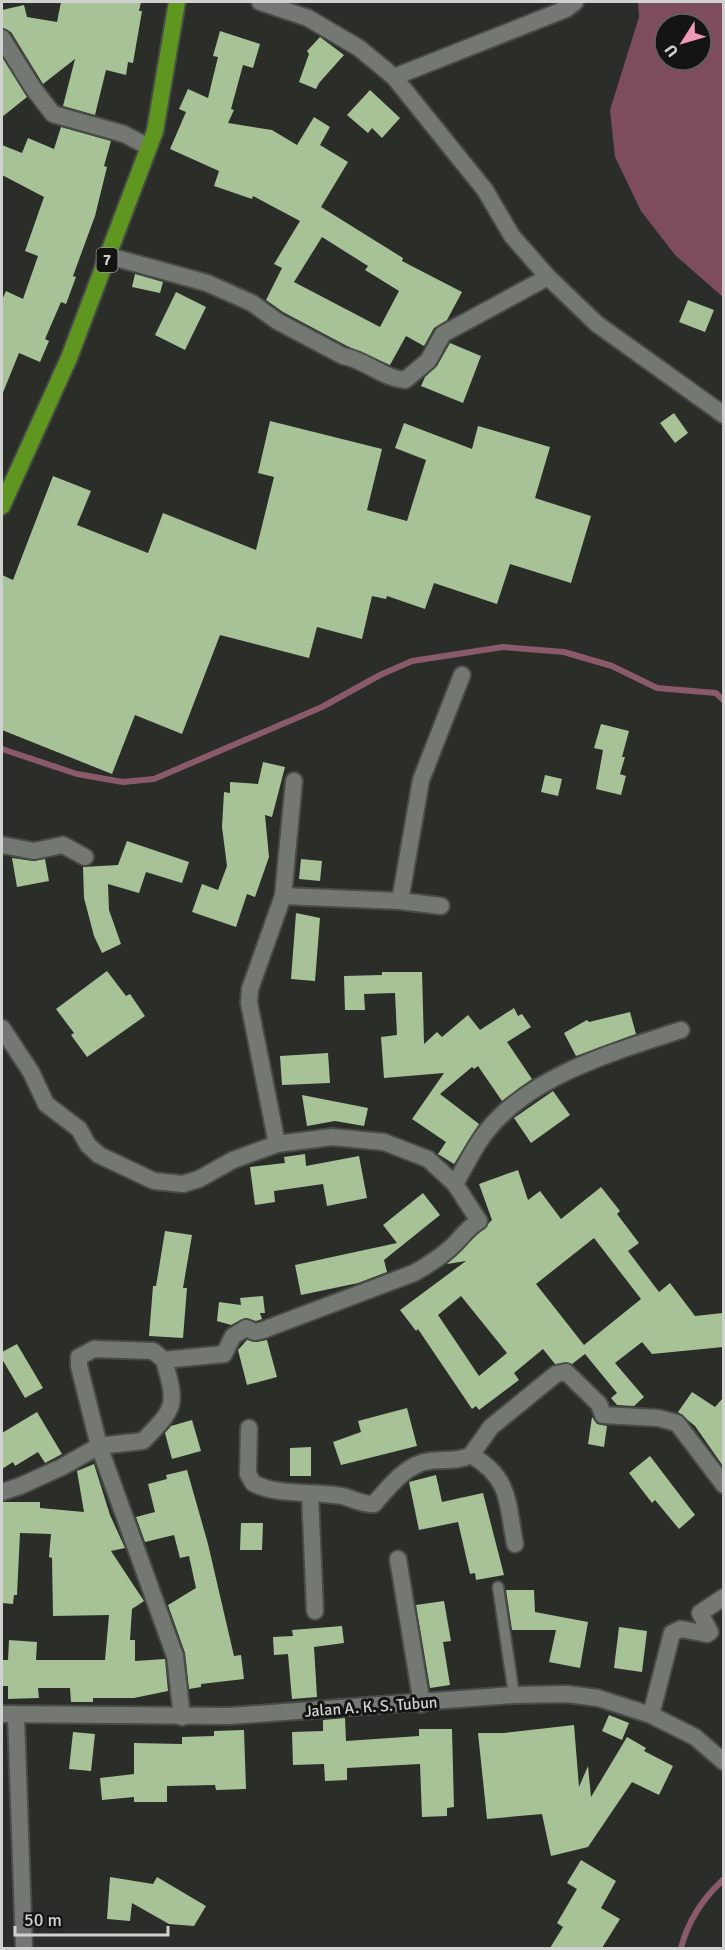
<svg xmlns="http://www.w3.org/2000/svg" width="725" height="1950" font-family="Signika,sans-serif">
<rect width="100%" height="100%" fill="#2a2d28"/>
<path fill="#7d4d5d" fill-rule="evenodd" d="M638 2H723V297L675 255 641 211 615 157 610 110 639 17ZM665 24H701V60H665Z"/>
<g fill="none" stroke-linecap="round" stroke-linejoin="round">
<g stroke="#8b5a6a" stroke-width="6">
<polyline points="2,749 77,774 123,782 154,779 322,707 380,675 412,661 503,647 564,652 612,666 657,688 716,693 724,701"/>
<path d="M681 1948C688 1921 703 1898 724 1879"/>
</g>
</g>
<g fill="#a7c297" fill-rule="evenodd">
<polygon points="61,2 141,2 139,11 142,11 133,63 128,62 126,75 106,70 95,115 63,106 75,59 43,84 11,32 2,28 2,10 24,5 27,17 57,22"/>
<path d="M220 31 260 44 253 68 243 65 231 109 234 110 228 123 272 130 297 145 314 117 330 127 320 145 348 162 321 207 403 258 402 261 462 292 447 320 434 328 424 346 406 336 390 365 347 346 283 312 266 300 282 268 274 264 300 221 253 196 252 199 214 186 219 171 170 149 186 112 179 109 188 89 208 98 218 57 213 56ZM322 237 368 266 365 270 399 291 380 327 294 282Z"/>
<polygon points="320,37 344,55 319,83 316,89 299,82 309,54 307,51"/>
<polygon points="2,57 27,97 2,117"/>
<polygon points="370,90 400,118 382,138 372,128 368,133 347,115"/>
<polygon points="61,127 111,141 104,166 107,167 95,216 73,276 76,277 66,304 61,302 45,339 49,341 40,362 19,353 2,395 2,300 6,291 23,299 38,256 25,251 44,197 2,175 2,145 22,153 28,138 54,149"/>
<polygon points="135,274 163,282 160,293 132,287"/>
<polygon points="176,292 206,307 185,350 155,335"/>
<polygon points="688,300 714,310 705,332 679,322"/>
<polygon points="450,343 481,356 463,403 421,386 425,377 437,366"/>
<polygon points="674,413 688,433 675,443 660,423"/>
<polygon points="270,421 382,449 367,510 407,521 426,460 395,448 404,423 472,449 478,426 550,447 535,498 591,516 571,583 510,564 497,604 434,583 425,609 387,596 386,599 372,596 362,639 317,627 309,658 220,635 182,734 135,715 112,774 2,730 2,575 13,580 53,476 91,491 77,525 148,553 163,513 256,550 274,477 258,473"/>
<polygon points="601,724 629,731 622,757 625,757 620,774 626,776 621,795 596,789 603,750 594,748"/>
<polygon points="263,762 285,767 272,817 265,815 269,857 255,897 247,894 236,927 192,912 202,884 218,890 227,866 222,827 224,792 230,793 230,782 258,784"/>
<polygon points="545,775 562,779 558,796 541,792"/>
<polygon points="127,841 189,862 182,883 146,872 139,893 108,884 109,910 121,944 102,953 94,936 84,898 83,867 118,865"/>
<polygon points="12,858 33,861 45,859 49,881 17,887"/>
<polygon points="301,859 322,861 320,881 299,879"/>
<polygon points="296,913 320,918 315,981 291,979"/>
<polygon points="107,971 126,996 130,994 145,1016 87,1057 71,1035 74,1033 56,1009"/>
<polygon points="382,972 422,972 424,1044 437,1032 442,1037 468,1015 480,1030 514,1008 518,1016 522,1014 531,1027 507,1042 532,1079 502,1101 478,1066 474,1069 472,1067 440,1094 479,1124 454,1164 438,1154 446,1142 412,1119 444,1073 384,1078 381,1037 397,1035 395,993 364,994 365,1010 345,1010 344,976 382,975"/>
<polygon points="630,1012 636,1034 576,1056 564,1033 587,1020 589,1022"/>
<polygon points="328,1053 330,1083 282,1085 280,1056"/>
<polygon points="553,1091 570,1115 531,1143 514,1118"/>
<polygon points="302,1095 368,1108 364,1126 335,1121 307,1126"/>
<polygon points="305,1154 306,1166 359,1156 367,1198 327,1206 323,1184 274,1191 275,1202 255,1205 250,1167 285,1163 284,1157"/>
<path d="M518 1170 528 1200 540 1191 561 1219 601 1187 620 1211 617 1214 639 1243 628 1251 659 1292 670 1283 695 1316 723 1313V1347L652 1354 642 1342 615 1363 644 1397 634 1406 617 1405 611 1398 617 1393 585 1354 572 1364H555L543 1349 514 1373 519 1380 479 1410 476 1406 472 1409 418 1329 416 1331 400 1310 466 1261 447 1264 492 1220 479 1184ZM594 1238 641 1299 584 1345 536 1284ZM461 1296 507 1353 479 1376 438 1315Z"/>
<polygon points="423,1193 440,1215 384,1260 387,1272 358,1283 301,1295 295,1265 397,1243 383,1225"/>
<polygon points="165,1231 192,1235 183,1288 187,1288 183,1338 149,1336 153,1286 156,1286"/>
<polygon points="263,1296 265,1313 260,1313 262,1319 256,1321 245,1318 231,1325 217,1321 219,1302 241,1305 240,1298"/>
<polygon points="247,1340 257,1342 267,1340 277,1377 247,1385 238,1350"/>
<polygon points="17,1344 43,1388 25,1398 2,1359 2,1352"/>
<polygon points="692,1392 715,1407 723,1398 723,1466 695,1426 678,1412"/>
<polygon points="407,1408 417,1446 341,1465 333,1442 361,1432 358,1421"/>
<polygon points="37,1412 62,1454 45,1463 38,1452 15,1466 13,1462 2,1469 2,1433"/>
<polygon points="592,1417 597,1424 607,1426 604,1447 588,1444"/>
<polygon points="192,1420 201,1451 172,1459 165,1433 171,1426"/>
<polygon points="311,1447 311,1476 290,1476 290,1448"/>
<polygon points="650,1456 695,1515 679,1529 655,1500 652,1503 629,1473"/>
<polygon points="94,1464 110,1515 125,1548 111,1551 144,1601 132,1609 130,1640 135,1640 135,1661 165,1659 168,1691 134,1698 93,1698 93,1702 71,1702 70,1688 38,1688 39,1698 8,1699 8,1686 2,1686 2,1660 8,1660 9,1640 37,1642 36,1660 105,1660 109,1615 53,1616 52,1558 49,1557 51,1534 20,1533 17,1595 14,1595 13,1604 2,1603 2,1502 40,1502 40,1508 84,1512 77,1471"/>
<polygon points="187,1470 208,1544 234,1656 241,1655 244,1679 201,1684 201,1687 189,1689 185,1653 168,1605 196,1588 189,1556 180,1558 174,1535 145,1542 136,1517 155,1512 148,1484 167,1479 166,1475"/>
<polygon points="436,1475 442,1502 483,1493 504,1575 476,1580 475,1573 470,1574 458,1522 419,1530 409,1482"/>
<polygon points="241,1523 263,1523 262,1550 240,1550"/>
<polygon points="506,1590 534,1590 535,1612 588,1622 580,1668 549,1662 556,1630 512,1630"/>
<polygon points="444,1601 451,1641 443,1642 450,1685 430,1688 416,1605"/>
<polygon points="342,1626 344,1643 314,1647 317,1697 292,1699 288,1654 274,1655 273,1637 293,1636 292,1630"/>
<polygon points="619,1627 647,1631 642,1672 614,1668"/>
<polygon points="609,1715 629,1723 622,1740 602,1731"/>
<polygon points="345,1718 346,1741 419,1736 419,1729 452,1729 454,1807 447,1808 447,1816 422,1817 420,1764 347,1768 347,1780 325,1781 324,1764 293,1765 292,1732 323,1731 323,1720"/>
<polygon points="574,1725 579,1787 588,1766 591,1797 627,1737 646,1748 644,1751 673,1766 659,1795 632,1782 588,1847 551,1856 542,1814 487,1819 478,1733 504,1733"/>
<polygon points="244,1730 246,1789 216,1790 215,1785 167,1786 167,1802 134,1802 134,1797 102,1800 100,1778 134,1774 134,1743 182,1744 182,1737 214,1736 214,1731"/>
<polygon points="73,1732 95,1734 91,1771 69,1769"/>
<polygon points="581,1860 616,1881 601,1908 620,1919 602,1948 550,1948 563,1927 557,1923 577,1889 567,1883"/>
<polygon points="110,1877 153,1884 157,1877 206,1906 194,1926 169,1924 132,1903 130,1921 107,1919"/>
</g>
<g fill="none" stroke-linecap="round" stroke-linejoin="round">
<g stroke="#484b46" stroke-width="14">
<polyline id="service" points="498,1587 514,1695"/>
</g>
<g stroke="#484b46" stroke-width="20">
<g id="minor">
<polyline points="260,2 308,18 359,48 394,77 485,190 512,236 548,277 597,324 724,415"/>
<polyline points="2,38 33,88 53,114 124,134 149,147"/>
<polyline points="394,77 566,9 575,2"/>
<path d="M109 256 207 283 252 303 277 321 343 356C366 360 382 378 405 380L428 361 443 334 548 277"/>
<polyline points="2,845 34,851 63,845 85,857"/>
<polyline points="283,896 400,901 441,906"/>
<polyline points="400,901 421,780 462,675"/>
<path d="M2 1028 31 1072 46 1104 79 1129 88 1145 99 1155 154 1181 183 1184 199 1179 233 1160 277 1144 332 1137 384 1142 428 1159 455 1184 479 1221C471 1226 467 1230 461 1237 449 1252 430 1264 414 1273L263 1330 255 1332 246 1328 233 1336 224 1354 164 1360C177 1406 176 1407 143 1441L99 1446 62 1467 20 1486 2 1492"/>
<polyline points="277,1144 249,1003 250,989 283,896 294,781"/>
<path d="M455 1184C465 1167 474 1147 486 1132 531 1075 614 1052 681 1030"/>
<polyline points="164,1360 153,1351 94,1349 79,1357 79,1366 99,1446 175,1656 182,1717"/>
<path d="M249 1428 248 1474 253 1483C276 1496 316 1491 342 1496 354 1499 363 1505 374 1504 388 1488 407 1463 430 1461 444 1459 458 1462 471 1455 511 1478 507 1503 515 1544"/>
<polyline points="471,1455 491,1427 556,1374 566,1372 599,1404 603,1415 658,1418 677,1423 724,1485"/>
<polyline points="310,1494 315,1611"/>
<polyline points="398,1559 422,1704"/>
<polyline points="2,1714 229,1716 514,1695 567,1694 598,1698 651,1715 695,1737 724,1762"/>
<polyline points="16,1715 24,1948"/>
<polyline points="651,1715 672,1633 681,1629 707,1634 710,1632 700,1613 724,1597"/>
</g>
</g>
<g stroke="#484b46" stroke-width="20">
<polyline id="trunk" points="2,506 69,358 155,131 177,2"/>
</g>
<use href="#service" stroke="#747872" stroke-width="10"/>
<use href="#minor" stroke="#747872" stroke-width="16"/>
<use href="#trunk" stroke="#5e9620" stroke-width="16"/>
</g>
<g text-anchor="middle" stroke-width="6" stroke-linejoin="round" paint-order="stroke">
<rect fill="#141513" stroke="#989997" stroke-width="1.5" x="96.5" y="248" width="21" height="24" rx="4.5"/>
<g font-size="15" font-weight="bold" fill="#d0d2cf">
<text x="107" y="265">7</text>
</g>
<g font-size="16" fill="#d0d2cf" stroke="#141513">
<text transform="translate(371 1706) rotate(-4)" y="6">Jalan A. K. S. Tubun</text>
</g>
</g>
<rect width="725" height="1950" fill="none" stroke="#d0d2cf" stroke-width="6"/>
<g transform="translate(683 42) rotate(233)"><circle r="28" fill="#141513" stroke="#5f615e" stroke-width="1.5"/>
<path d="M0-4.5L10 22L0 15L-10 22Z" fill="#f09ab6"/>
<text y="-9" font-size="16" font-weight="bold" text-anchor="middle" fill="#d0d2cf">U</text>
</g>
<path d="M15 1926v9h153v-9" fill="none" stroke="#d0d2cf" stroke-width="3"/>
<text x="24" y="1926" font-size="18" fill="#d0d2cf" stroke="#141513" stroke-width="4.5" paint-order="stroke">50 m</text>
</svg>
